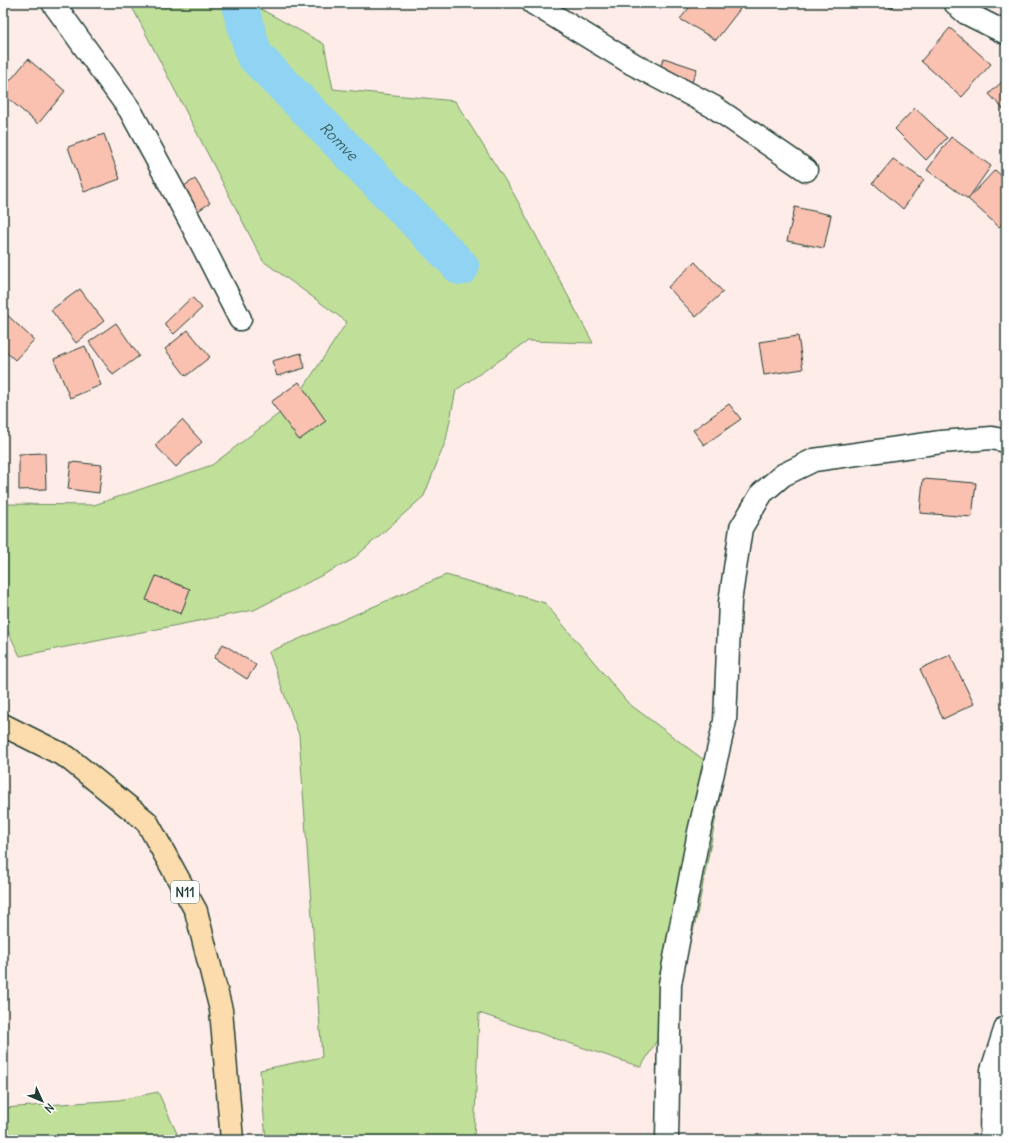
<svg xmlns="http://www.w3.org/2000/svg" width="1009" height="1143" font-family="Delius,sans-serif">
<rect width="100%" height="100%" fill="#feece8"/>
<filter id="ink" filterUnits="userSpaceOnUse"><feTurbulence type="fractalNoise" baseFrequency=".025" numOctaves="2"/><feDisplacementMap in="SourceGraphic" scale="8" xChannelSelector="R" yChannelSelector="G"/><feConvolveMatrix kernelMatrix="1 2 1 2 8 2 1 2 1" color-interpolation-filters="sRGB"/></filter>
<g filter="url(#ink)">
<g fill="#c0e099" stroke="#708e66">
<polygon points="130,3 250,3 324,44 333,89 455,101 515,196 593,343 528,341 456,390 446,440 424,496 352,560 254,610 20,656 3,621 3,504 94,505 212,465 294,402 347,322 263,261"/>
<polygon points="446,575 545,603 628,703 724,775 696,920 668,1022 641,1067 479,1013 474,1140 266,1140 260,1070 322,1057 299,735 269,652"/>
<polygon points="158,1092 180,1140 3,1140 3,1108 119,1100"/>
</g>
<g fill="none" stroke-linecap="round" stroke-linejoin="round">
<path stroke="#90d3f2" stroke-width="37" id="s1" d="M239 3 254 55 461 267"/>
</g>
<g fill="#fac1b1" stroke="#1f3d34">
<polygon points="693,3 730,3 740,9 716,40 680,19"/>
<polygon points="885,3 897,3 891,9"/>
<polygon points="955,3 991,3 975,25"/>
<polygon points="950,28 991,64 962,97 921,61"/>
<polygon points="664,58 697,69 690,87 657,75"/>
<polygon points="28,59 65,91 38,124 3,94 3,89"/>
<polygon points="1006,78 1006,112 989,94"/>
<polygon points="915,108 947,138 926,160 895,129"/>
<polygon points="104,134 120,179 84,192 68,147"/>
<polygon points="951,137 991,166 968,199 927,170"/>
<polygon points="893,159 924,180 903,209 873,183"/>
<polygon points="995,170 1006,180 1006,220 999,227 968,199"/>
<polygon points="195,179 210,203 184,220 168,196"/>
<polygon points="795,207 831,215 824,248 787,241"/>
<polygon points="695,262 723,292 696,317 668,287"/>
<polygon points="80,289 104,321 76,343 51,310"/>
<polygon points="192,297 202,308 174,334 164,324"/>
<polygon points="3,311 34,340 15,360 3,349"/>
<polygon points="116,323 139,356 113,375 89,342"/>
<polygon points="188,330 210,357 186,376 165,349"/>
<polygon points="798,336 803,369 764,375 759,342"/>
<polygon points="85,346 101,385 70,398 54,359"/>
<polygon points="301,353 305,368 277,376 272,361"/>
<polygon points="299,382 326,421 299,440 271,402"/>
<polygon points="729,404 741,419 704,445 693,430"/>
<polygon points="182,420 202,442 176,467 155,445"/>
<polygon points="45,453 46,489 19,490 19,454"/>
<polygon points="71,462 102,465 99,493 68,489"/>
<polygon points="923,479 976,483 972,517 920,513"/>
<polygon points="156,576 190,589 181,614 146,600"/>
<polygon points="223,644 256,665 247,679 214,658"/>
<polygon points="950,655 974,704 943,719 920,669"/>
</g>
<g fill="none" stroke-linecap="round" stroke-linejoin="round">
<g stroke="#1f3d34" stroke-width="25">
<g id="street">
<polyline points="53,3 130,110 189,219 240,319"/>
<polyline points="533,3 633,64 714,107 806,170"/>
<polyline points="955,3 966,13 1006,33"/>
<polyline points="667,1140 670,984 699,832 725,721 730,602 741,528 762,493 783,475 814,460 941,442 992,438 1006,441"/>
<polyline points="991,1140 992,1070 1006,1027"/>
</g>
</g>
<g stroke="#1f3d34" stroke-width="25">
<polyline id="highway" points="3,725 67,757 147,822 196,911 221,1010 232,1140"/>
</g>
<use href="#street" stroke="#fff" stroke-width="22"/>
<use href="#highway" stroke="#fcdcac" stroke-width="22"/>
</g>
</g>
<g text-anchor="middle" stroke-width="3" stroke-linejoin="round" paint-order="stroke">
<rect fill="#fff" stroke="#627771" stroke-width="1" x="171" y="881" width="28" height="22" rx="3"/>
<g font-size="13" font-weight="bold" fill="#1f3d34">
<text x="185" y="897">N11</text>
</g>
<g font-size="15" font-style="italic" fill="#3b6264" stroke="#fff">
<text dy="5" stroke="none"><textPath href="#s1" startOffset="175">Romve</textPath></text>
</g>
</g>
<rect width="1009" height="1143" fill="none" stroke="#fff" stroke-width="16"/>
<rect x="8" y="8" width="993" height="1127" fill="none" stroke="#1f3d34" stroke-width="1.5" filter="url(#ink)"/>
<g transform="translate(42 1101) rotate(134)" stroke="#ffffff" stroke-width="3" paint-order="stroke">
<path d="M0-3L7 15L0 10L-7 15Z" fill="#1f3d34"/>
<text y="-6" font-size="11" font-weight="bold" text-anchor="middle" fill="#1f3d34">N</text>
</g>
</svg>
